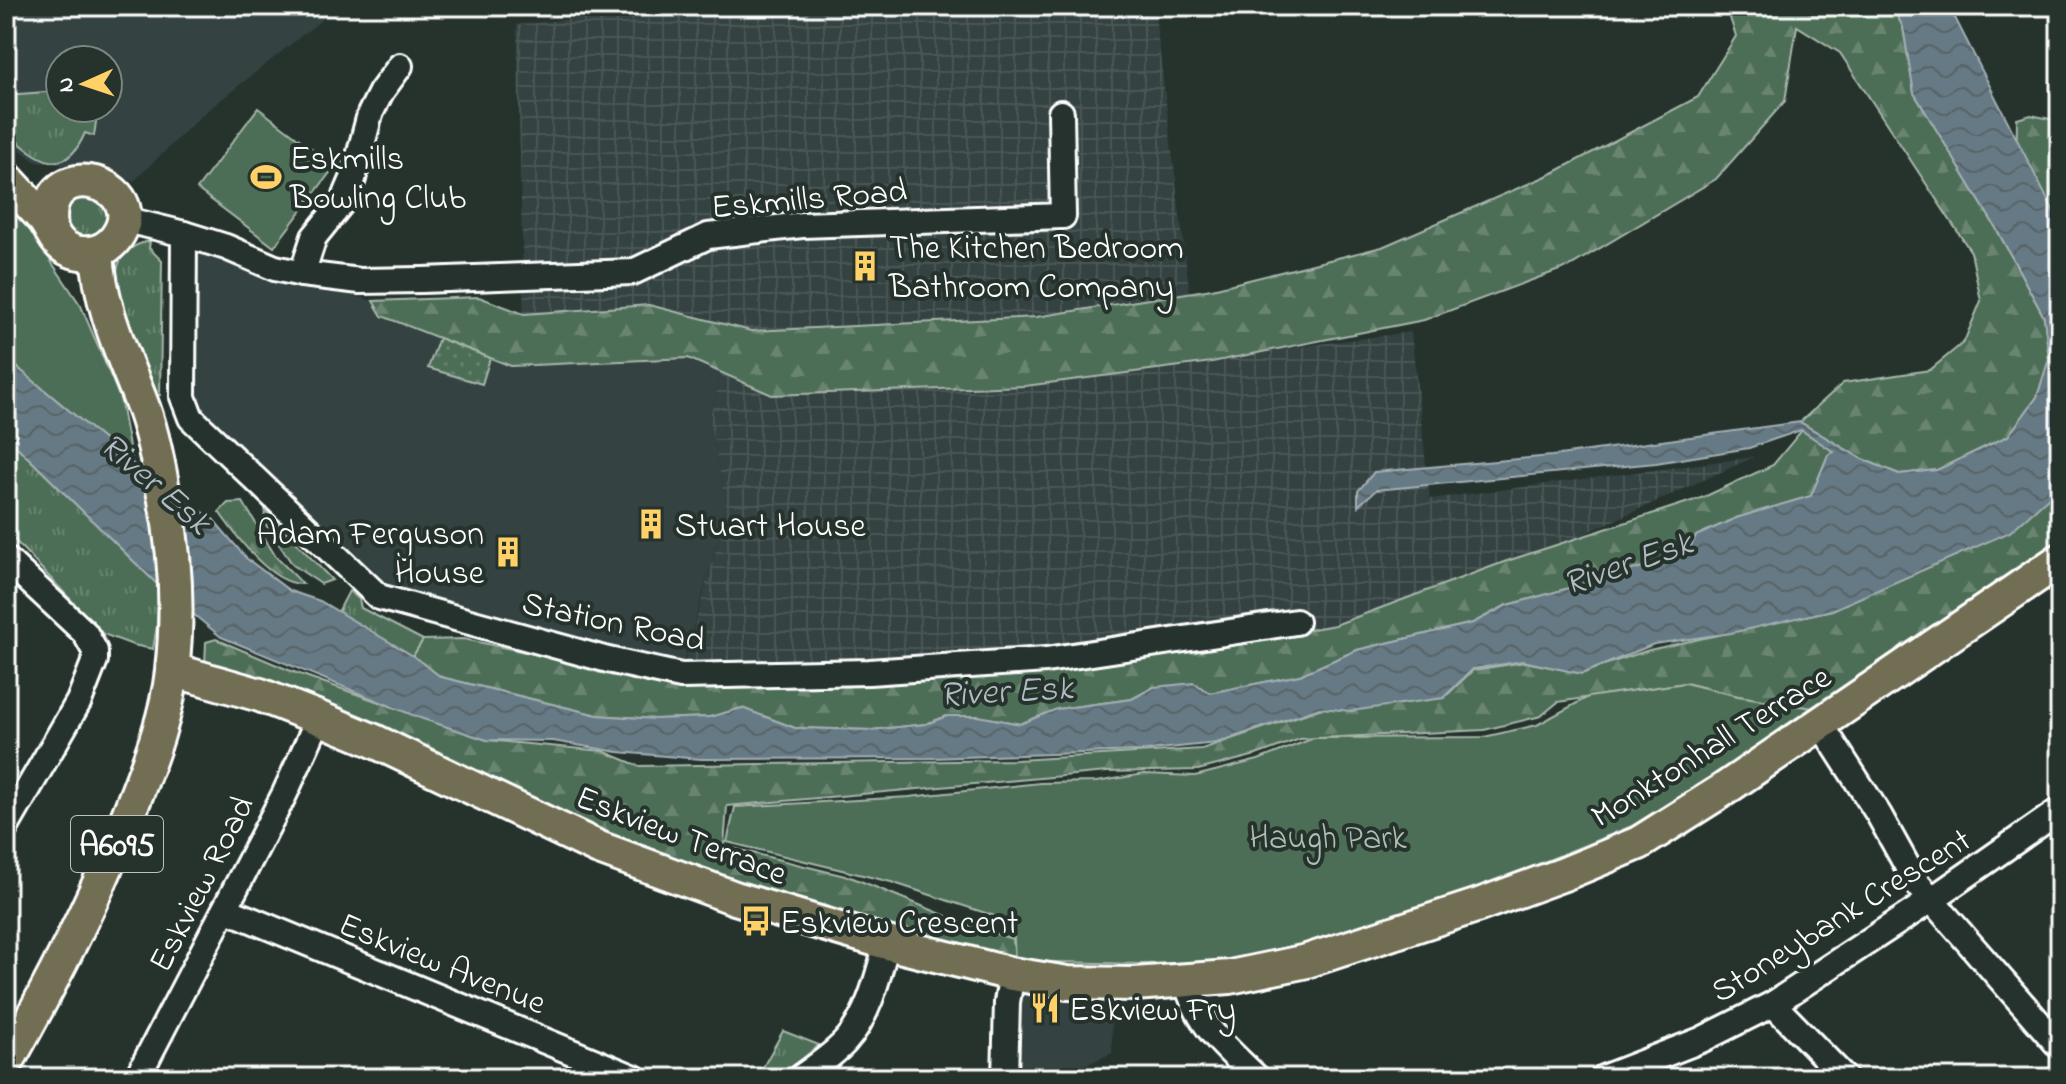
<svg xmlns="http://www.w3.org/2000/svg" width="2066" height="1084" font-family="'Indie Flower',sans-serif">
<defs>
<pattern id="industrial-grid" width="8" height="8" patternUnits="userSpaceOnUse" patternTransform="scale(2)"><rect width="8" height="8" fill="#344342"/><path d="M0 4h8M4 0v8" fill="none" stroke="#485655"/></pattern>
<pattern id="grass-tufts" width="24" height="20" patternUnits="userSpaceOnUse" patternTransform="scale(2)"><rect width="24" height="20" fill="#4e6e57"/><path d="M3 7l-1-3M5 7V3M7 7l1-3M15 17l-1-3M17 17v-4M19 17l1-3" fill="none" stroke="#698470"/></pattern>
<pattern id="forest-firs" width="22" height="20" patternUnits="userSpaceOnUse" patternTransform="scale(2)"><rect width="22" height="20" fill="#4e6e57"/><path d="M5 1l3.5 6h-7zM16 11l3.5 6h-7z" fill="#698470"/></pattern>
<pattern id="garden-dots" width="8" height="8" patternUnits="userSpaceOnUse" patternTransform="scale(2)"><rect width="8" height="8" fill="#4e6e57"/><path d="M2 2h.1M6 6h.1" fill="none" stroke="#698470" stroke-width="1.8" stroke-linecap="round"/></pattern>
<pattern id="water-waves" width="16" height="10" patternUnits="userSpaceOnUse" patternTransform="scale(2)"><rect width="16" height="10" fill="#657a84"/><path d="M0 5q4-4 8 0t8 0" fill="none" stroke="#586368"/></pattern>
</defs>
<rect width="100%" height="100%" fill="#26332d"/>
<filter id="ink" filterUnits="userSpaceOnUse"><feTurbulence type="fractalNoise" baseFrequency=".0125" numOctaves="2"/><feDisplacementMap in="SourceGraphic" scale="16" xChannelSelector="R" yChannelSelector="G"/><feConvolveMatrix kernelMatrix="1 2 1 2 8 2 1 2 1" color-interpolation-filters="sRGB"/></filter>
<g filter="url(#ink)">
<g fill="#344342" fill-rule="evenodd">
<path d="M6 6H339L203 114 134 181 58 164 36 162 6 139ZM60 60H108V108H60Z"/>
<polygon points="196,249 373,301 382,316 511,366 688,358 722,373 709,419 727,509 683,663 668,663 390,592 200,414 194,399"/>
<polygon points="1018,984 1111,993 1112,1053 1055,1078 1017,1078"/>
</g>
<polygon fill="url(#industrial-grid)" points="691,6 1154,6 1198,360 1411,332 1430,499 1754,457 1571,540 1504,562 1335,625 1223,645 678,685 727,509 709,419 722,373 808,376 524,333 517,25"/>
<g fill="url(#grass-tufts)" stroke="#a6b6ab" stroke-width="2">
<path d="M60 86V108H98L94 136 85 133C63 184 35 156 6 132V95L59 91Z"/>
<polygon points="83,191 114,212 93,244 64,230 63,206"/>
<path d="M150 241 149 248 162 261 160 395 152 398C148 384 145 369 140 356 127 321 89 253 150 241Z"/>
<polygon points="6,436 158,585 157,626 153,649 133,645 103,634 6,531"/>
<polygon points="265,510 332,580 321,584 293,565 264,522"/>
<polygon points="349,591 359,599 361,608 423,640 413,656 338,612"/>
<polygon points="783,1031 819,1045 779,1078 757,1078"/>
</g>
<g fill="url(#forest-firs)" stroke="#a6b6ab" stroke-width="2">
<polygon points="1726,6 1892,6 1903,27 1914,93 1996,228 2044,317 2049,359 2037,397 2008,436 1937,470 1899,474 1862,459 1800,422 1843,383 1930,370 1964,342 1981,301 1971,252 1840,53 1797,26 1785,101 1716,179 1570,266 1424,320 1212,362 1025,386 772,395 688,358 511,366 382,316 373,301 479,297 524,314 649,305 751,331 1036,317 1212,289 1382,247 1551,174 1698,97 1736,36"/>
<polygon points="2031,115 2060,121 2060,262 2016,168 2017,119"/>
<polygon points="1802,430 1835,452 1828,455 1811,496 1736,518 1696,536 1686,555 1505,606 1473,623 1357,650 1300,675 1210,693 1154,687 1132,699 1058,709 1020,724 978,716 947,716 926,724 872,730 795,728 742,708 710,717 655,719 597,715 441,677 413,656 423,640 464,639 678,685 1223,645 1335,625 1504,562 1704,497 1773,465"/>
<polygon points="2060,465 2060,540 1818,709 1738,696 1685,683 1558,702 1541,716 1484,730 1300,739 1256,755 1198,770 1107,772 727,806 724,846 853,878 976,928 1013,939 1015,961 951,948 720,879 469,776 323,702 205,664 206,642 216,639 291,671 487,740 603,751 639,766 1017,760 1202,749 1328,706 1444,698 1473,670 1525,662 1580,673 1649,650 1832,610 1902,577 1960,554"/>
<path d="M243 502 276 557 303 584C271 585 236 536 219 512L228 503Z"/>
</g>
<g fill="#4e6e57" stroke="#a6b6ab" stroke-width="2">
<polygon points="258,108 335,166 274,247 197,189"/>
<polygon points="6,198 15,208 81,306 120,398 132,463 6,358"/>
<polygon points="1685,683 1738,696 1818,709 1632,826 1462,895 1309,944 1226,961 1140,964 1015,961 1013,922 891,882 727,842 735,807 909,797 1040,783 1096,782 1144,774 1195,776 1258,760 1314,738 1484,737 1537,725 1588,697"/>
</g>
<polygon fill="url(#garden-dots)" stroke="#a6b6ab" stroke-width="2" points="439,338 490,358 482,384 428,368"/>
<polygon fill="url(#water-waves)" stroke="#a3afb5" stroke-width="2" points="1892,6 1949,6 2060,224 2060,487 2010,532 1832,610 1731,633 1654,644 1582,674 1523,661 1473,669 1443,698 1351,711 1320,708 1216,743 1141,751 932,758 701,759 618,752 553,741 487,740 420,718 221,637 158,585 6,436 6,358 132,463 213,519 246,558 290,591 320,601 413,656 441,677 597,715 655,719 710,717 742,708 795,728 872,730 926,724 947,716 978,716 1020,724 1057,709 1132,699 1154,687 1194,683 1210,693 1300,675 1357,650 1473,623 1505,606 1686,555 1696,536 1736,518 1811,496 1828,455 1834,452 1801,430 1749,448 1656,463 1376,490 1358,506 1358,491 1374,472 1552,456 1800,422 1862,459 1899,474 1937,470 2008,436 2037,397 2049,359 2044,317 1996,228 1914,93 1903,27"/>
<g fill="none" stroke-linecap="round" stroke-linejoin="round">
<g stroke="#fff" stroke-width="30">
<g id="minor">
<polyline points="123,219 184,234 183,397 191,418 379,597 608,660 681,676 869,672 1046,660 1296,622"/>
<polyline points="184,234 226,247 275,268 302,274 360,281 422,280 633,272 708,236 802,225 1063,216 1061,113"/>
<polyline points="302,274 314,237 344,200 353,179 370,114 381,92 400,66"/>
<polyline points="6,559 85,633 95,651 95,660 79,701 6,827"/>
<polyline points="1829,737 1879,815 1916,882 2060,1047"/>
<polyline points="225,909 635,1078"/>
<path d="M1186 981C1199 1027 1224 1046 1257 1078"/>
<polyline points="1773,1004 1845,1078"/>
<polyline points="137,1078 285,793 319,718"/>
<path d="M800 1078C815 1067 832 1056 845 1042 869 1016 878 976 887 943"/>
<polyline points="1005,1078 1007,1002 1012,974"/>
<polyline points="1603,1078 1701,1040 1773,1004 1931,900 2060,810"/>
</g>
</g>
<g stroke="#fff" stroke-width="38">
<g id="major">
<path d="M6 178C19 192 31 205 44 219 49 226 52 233 57 240 72 259 102 257 116 238 156 183 39 149 51 228"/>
<polyline points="173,670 260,695 319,718 372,740 599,848 735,898 887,943 1012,974 1068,983 1134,984 1230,977 1307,961 1479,905 1564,874 1639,843 1723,790 2060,560"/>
<path d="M6 1064C55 978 99 891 135 798 151 757 167 715 172 671 179 611 175 548 163 490 158 461 152 429 141 402 122 352 100 307 97 252"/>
</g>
</g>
<use href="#minor" stroke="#26332d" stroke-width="24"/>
<use href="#major" stroke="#726e52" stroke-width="32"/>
</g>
</g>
<defs>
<g id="stadium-bare" transform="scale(2.4)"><path d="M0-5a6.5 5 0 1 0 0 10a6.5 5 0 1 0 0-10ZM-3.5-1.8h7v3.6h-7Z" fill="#ffd166" stroke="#26332d" stroke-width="2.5" paint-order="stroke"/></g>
<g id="building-bare" transform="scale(2.4)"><path d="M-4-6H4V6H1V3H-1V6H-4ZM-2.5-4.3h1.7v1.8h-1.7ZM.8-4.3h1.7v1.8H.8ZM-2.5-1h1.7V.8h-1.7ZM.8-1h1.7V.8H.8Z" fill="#ffd166" stroke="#26332d" stroke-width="2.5" paint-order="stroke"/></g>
<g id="bus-bare" transform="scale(2.4)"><path d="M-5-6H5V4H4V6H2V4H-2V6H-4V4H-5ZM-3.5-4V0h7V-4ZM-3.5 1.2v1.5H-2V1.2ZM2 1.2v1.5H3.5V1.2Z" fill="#ffd166" stroke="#26332d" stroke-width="2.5" paint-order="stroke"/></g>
<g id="restaurant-bare" transform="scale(2.4)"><path d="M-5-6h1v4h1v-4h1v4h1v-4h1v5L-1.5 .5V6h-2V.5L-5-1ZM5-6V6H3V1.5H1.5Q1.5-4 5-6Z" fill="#ffd166" stroke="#26332d" stroke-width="2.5" paint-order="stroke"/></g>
</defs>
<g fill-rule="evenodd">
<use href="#stadium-bare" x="266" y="177"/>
<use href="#building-bare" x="865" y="266"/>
<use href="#building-bare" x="651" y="524"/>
<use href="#building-bare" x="508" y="552"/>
<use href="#bus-bare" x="756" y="921"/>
<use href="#restaurant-bare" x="1045" y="1008"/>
</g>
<g text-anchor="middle" stroke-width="8" stroke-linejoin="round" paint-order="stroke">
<rect fill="#26332d" stroke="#bec2c0" stroke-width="2" x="71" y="816" width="92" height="56" rx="6"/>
<g font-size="32" font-weight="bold" fill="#fff">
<text x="117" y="855">A6095</text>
</g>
<g font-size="34" fill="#fff" stroke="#26332d" text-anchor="start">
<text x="290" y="169">Eskmills<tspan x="290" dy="39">Bowling Club</tspan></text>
<text x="889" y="258">The Kitchen Bedroom<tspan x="889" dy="39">Bathroom Company</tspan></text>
<text x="675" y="536">Stuart House</text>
<text x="484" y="544" text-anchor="end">Adam Ferguson<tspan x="484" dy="39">House</tspan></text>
<text x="780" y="933">Eskview Crescent</text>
<text x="1069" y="1020">Eskview Fry</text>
</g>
<g font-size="34" fill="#fff" stroke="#26332d">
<text transform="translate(809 197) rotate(-5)" y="12">Eskmills Road</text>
<text transform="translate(614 620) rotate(12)" y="12">Station Road</text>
<text transform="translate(1710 745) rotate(-32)" y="12">Monktonhall Terrace</text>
<text transform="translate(682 834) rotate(21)" y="12">Eskview Terrace</text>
<text transform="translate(200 883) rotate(-63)" y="12">Eskview Road</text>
<text transform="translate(1840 914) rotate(-32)" y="12">Stoneybank Crescent</text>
<text transform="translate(443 962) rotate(22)" y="12">Eskview Avenue</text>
</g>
<g font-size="34" fill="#afbeb3" stroke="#26332d">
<text x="1328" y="848">Haugh Park</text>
</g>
<g font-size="36" font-style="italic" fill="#b2bcc2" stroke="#26332d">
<text transform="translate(157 482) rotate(41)" y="13">River Esk</text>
<text transform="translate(1627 561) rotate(-19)" y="13">River Esk</text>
<text transform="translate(1006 689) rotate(-3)" y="13">River Esk</text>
</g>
</g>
<rect width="2066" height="1084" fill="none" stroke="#26332d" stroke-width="32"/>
<rect x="16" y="16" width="2034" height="1052" fill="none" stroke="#fff" stroke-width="3" filter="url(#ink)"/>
<g transform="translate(84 84) rotate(267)"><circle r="38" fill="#26332d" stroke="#7d8581" stroke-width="2"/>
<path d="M0-6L14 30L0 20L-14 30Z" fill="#ffd166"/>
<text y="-12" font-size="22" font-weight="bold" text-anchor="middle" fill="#ffffff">N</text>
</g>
</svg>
